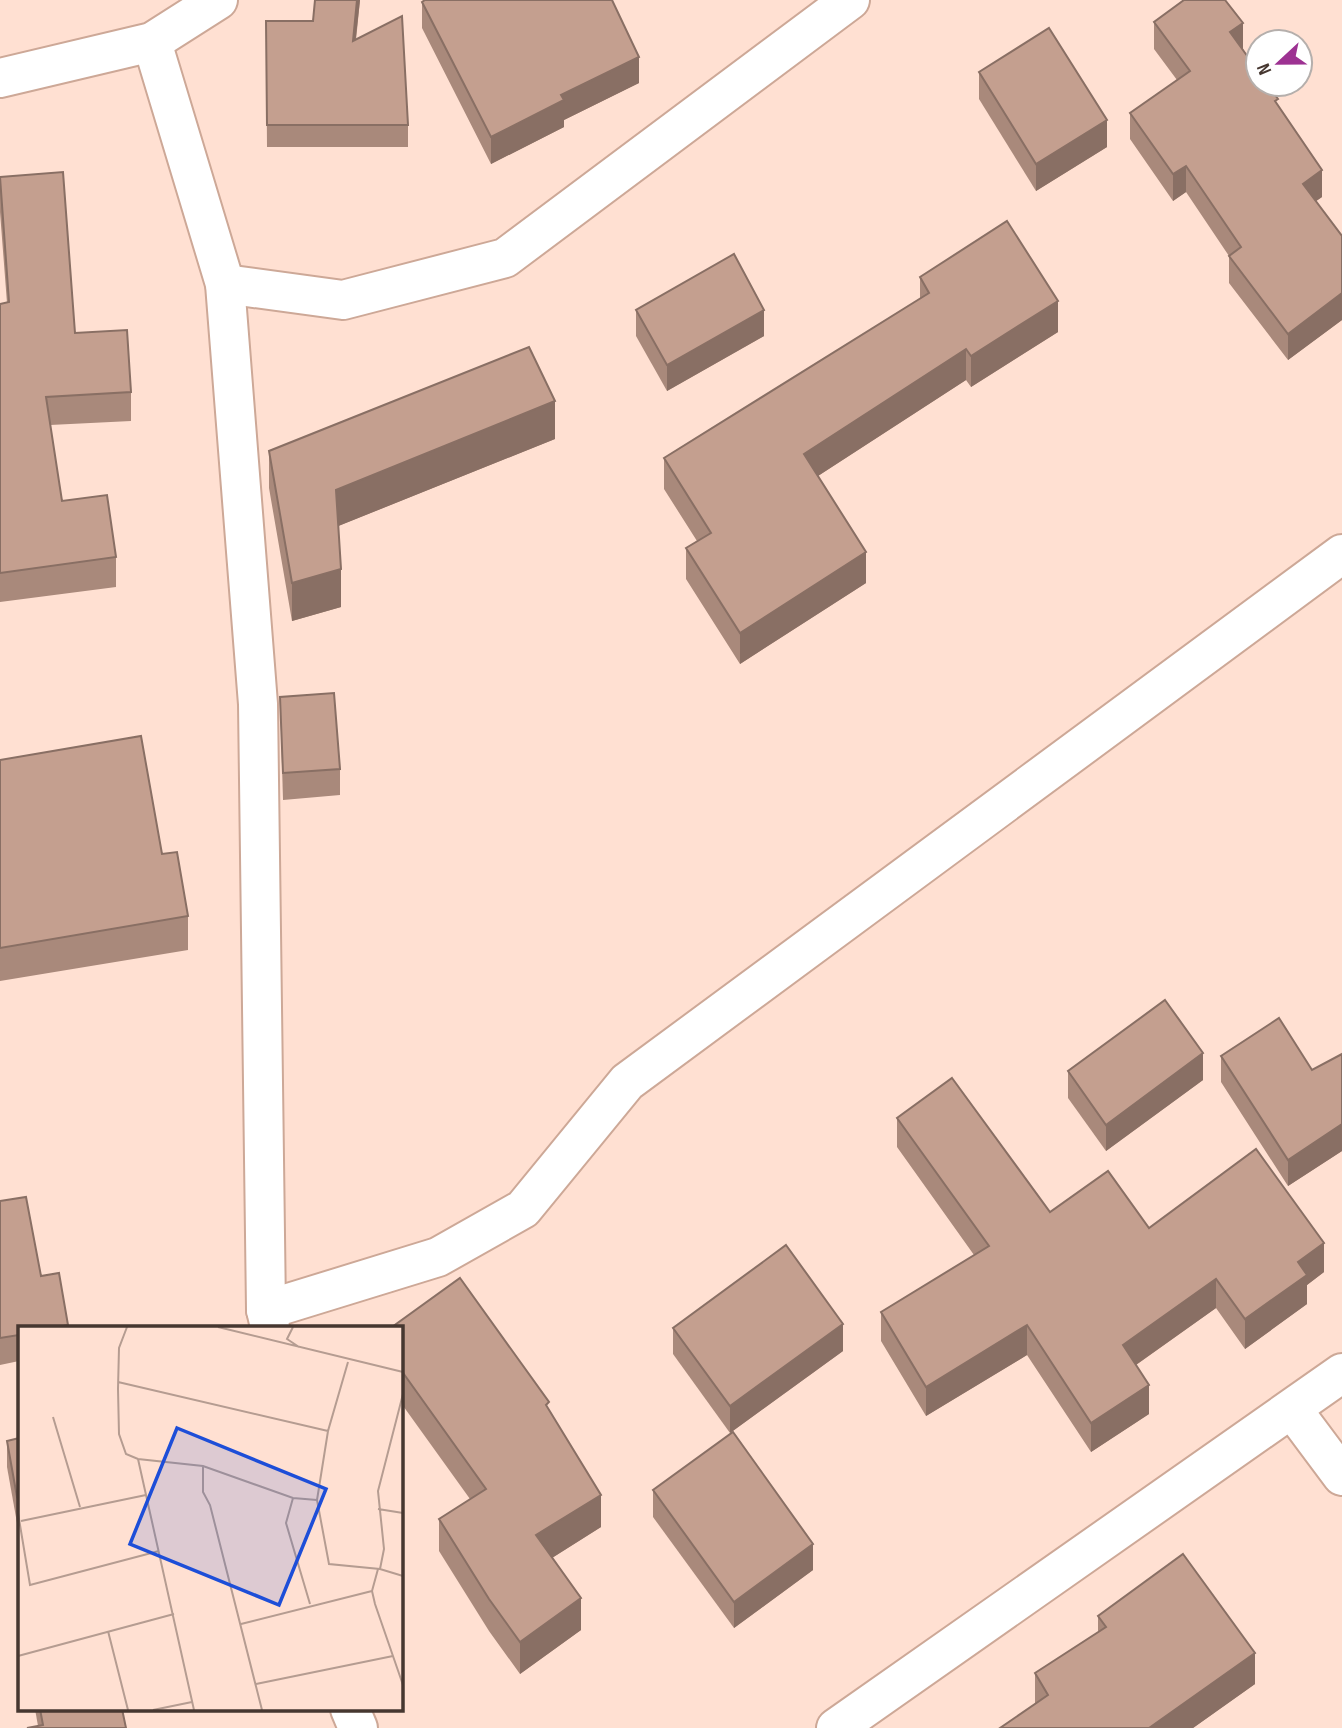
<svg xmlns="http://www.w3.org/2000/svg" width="1342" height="1728" font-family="'Sofia Sans Condensed',sans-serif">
<rect width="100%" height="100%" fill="#ffe0d2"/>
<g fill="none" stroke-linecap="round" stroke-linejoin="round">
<g stroke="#cda897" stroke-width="42">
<g id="minor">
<polyline points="152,42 225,284 258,704 266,1310 270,1327"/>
<polyline points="0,78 152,42 218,0"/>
<polyline points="225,284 343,300 505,258 850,0"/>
<polyline points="266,1310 438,1257 523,1209 627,1082 1342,554"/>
<polyline points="1292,1409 1342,1476"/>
<polyline points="350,1709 358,1728"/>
<polyline points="836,1728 1342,1373"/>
</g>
</g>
<use href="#minor" stroke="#fff" stroke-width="38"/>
</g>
<g fill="#a9897b">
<polygon points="315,0 360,0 356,40 408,125 408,147 267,147 266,21 313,21"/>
<polygon points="422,2 639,83 564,120 564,127 491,164 422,28"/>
<polygon points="1154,22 1243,49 1278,106 1322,197 1316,201 1342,236 1342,320 1288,360 1229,283 1229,256 1186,192 1173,201 1130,139 1130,113 1177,80 1154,49"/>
<polygon points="979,72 1107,147 1036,191 979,99"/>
<polygon points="0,177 75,333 131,392 131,421 50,425 62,501 116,557 116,587 0,602 0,304 7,303 0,212"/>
<polygon points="920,277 1058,332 971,387 966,380 818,476 866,583 740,664 686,579 686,548 697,541 664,489 664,458 920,299"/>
<polygon points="636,310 764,336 667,391 636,336"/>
<polygon points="555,439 338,526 341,607 292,621 269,488 269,451"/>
<polygon points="280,697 340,769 340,795 283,800"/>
<polygon points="0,760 162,854 188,916 188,950 0,981"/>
<polygon points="1342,1054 1342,1151 1288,1186 1221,1082 1221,1056 1312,1070"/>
<polygon points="1068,1071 1203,1080 1106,1151 1068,1098"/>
<polygon points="897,1118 1050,1212 1149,1228 1324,1272 1307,1285 1307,1304 1245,1349 1216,1308 1136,1365 1149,1414 1091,1452 1027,1355 926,1416 881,1341 881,1312 974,1255 897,1147"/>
<polygon points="0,1201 41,1276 59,1273 68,1327 19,1327 19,1361 0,1365"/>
<polygon points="401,1327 549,1410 601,1527 552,1558 581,1630 520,1674 489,1631 439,1551 439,1519 470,1499 401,1403"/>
<polygon points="673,1328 843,1351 730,1433 673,1354"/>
<polygon points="19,1438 19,1523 17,1523 7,1467 7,1441"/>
<polygon points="653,1490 813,1570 734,1628 653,1517"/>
<polygon points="1098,1616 1255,1684 1193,1728 1000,1728 1035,1704 1035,1673 1098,1632"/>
<polygon points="35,1709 122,1709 38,1726"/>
</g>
<g fill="#896f64">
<polygon points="357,0 360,0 353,63 353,41"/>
<polygon points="1243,23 1243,50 1230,32"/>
<polygon points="639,57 639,83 564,120 564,127 491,164 491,137 561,95"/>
<polygon points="1107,120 1107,147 1036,191 1036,164"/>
<polygon points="1186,166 1186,192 1173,201 1173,174"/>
<polygon points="1322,170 1322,197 1303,210 1303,184"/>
<polygon points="1342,293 1342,320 1288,360 1288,334"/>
<polygon points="1058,301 1058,332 971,387 971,356"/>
<polygon points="764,310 764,336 667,391 667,365"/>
<polygon points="966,349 966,380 804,485 804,454"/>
<polygon points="555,401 555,439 336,527 336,490"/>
<polygon points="866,552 866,583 740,664 740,633"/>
<polygon points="341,569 341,607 292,621 292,583"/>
<polygon points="1203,1053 1203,1080 1106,1151 1106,1125"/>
<polygon points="1342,1124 1342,1151 1288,1186 1288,1160"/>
<polygon points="1324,1243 1324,1272 1307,1285 1307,1304 1245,1349 1245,1319 1298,1262"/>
<polygon points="1216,1279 1216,1308 1123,1374 1123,1345"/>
<polygon points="843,1324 843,1351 730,1433 730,1406"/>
<polygon points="1027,1325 1027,1355 926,1416 926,1387"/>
<polygon points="1149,1385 1149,1414 1091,1452 1091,1423"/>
<polygon points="601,1495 601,1527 536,1568 536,1535"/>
<polygon points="813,1544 813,1570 734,1628 734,1602"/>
<polygon points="581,1598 581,1630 520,1674 520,1642"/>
<polygon points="1255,1653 1255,1684 1193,1728 1149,1728"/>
</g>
<g fill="#c49f8f" stroke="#896f64" stroke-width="2">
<polygon points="315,0 357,0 353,41 402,16 408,125 267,125 266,21 313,21"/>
<polygon points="425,0 612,0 639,57 561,95 564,100 491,137 422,2"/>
<polygon points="1184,0 1225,0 1243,23 1230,32 1258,71 1258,84 1267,84 1278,99 1275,101 1322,170 1303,184 1342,236 1342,293 1288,334 1229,256 1241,247 1186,166 1173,174 1130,113 1190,71 1154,22"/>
<polygon points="1049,28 1107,120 1036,164 979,72"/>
<polygon points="63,172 75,333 127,330 131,392 46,397 62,501 107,495 116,557 0,573 0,304 9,302 0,177"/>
<polygon points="1007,221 1058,301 971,356 966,349 804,454 866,552 740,633 686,548 711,533 664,458 929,293 920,277"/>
<polygon points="734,254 764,310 667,365 636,310"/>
<polygon points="529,347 555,401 336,490 341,569 292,583 269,451"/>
<polygon points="334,693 340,769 283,773 280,697"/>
<polygon points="141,736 162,854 177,852 188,916 0,948 0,760"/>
<polygon points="1165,1000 1203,1053 1106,1125 1068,1071"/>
<polygon points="1279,1018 1312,1070 1342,1054 1342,1124 1288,1160 1221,1056"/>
<polygon points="952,1078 1050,1212 1108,1171 1149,1228 1256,1149 1324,1243 1298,1262 1307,1275 1245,1319 1216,1279 1123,1345 1149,1385 1091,1423 1027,1325 926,1387 881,1312 989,1246 897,1118"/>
<polygon points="26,1197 41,1276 59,1273 68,1325 58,1327 19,1327 19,1335 0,1338 0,1201"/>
<polygon points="786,1245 843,1324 730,1406 673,1328"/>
<polygon points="460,1278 549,1402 546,1405 601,1495 536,1535 581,1598 520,1642 489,1599 439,1519 486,1489 401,1370 401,1327 392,1327"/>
<polygon points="733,1432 813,1544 734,1602 653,1490"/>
<polygon points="19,1438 19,1496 17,1497 7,1441"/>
<polygon points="1183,1554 1255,1653 1149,1728 1000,1728 1048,1695 1035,1673 1106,1627 1098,1616"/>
<polygon points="40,1709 122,1709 126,1728 27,1728 43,1725"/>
</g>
<g transform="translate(18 1326)">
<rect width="385" height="385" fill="#ffe0d2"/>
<path fill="none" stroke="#b59c91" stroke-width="2" d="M109 1 101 22 100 63 101 108 108 128 120 133 185 140 275 172 299 174M200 1 385 46M275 1 269 13 281 21M330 36 310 105 299 174 311 238 362 243 385 250M100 56 310 105M35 91 62 181M120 133 176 384M185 140V166L192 179 244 384M275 172 268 197 292 278M360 183 385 187M0 187 12 259 141 225M3 195 128 169M360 243 354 265 357 278 385 359M362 243 366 223 360 165 385 68M223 298 354 265M90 305 110 384M0 330 156 288M238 358 375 330M135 384 174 376"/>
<path fill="#1d4ed8" fill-opacity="0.15" stroke="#1d4ed8" stroke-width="3.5" d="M159 102 308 163 261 279 112 218Z"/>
<rect width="385" height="385" fill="none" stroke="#463730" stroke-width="3.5"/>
</g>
<g transform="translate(1279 63) rotate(248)"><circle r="33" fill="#ffffff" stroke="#b5afac" stroke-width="2"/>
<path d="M0-5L12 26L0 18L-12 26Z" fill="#9d3292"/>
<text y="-10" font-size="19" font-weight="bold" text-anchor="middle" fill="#463730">N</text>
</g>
</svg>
